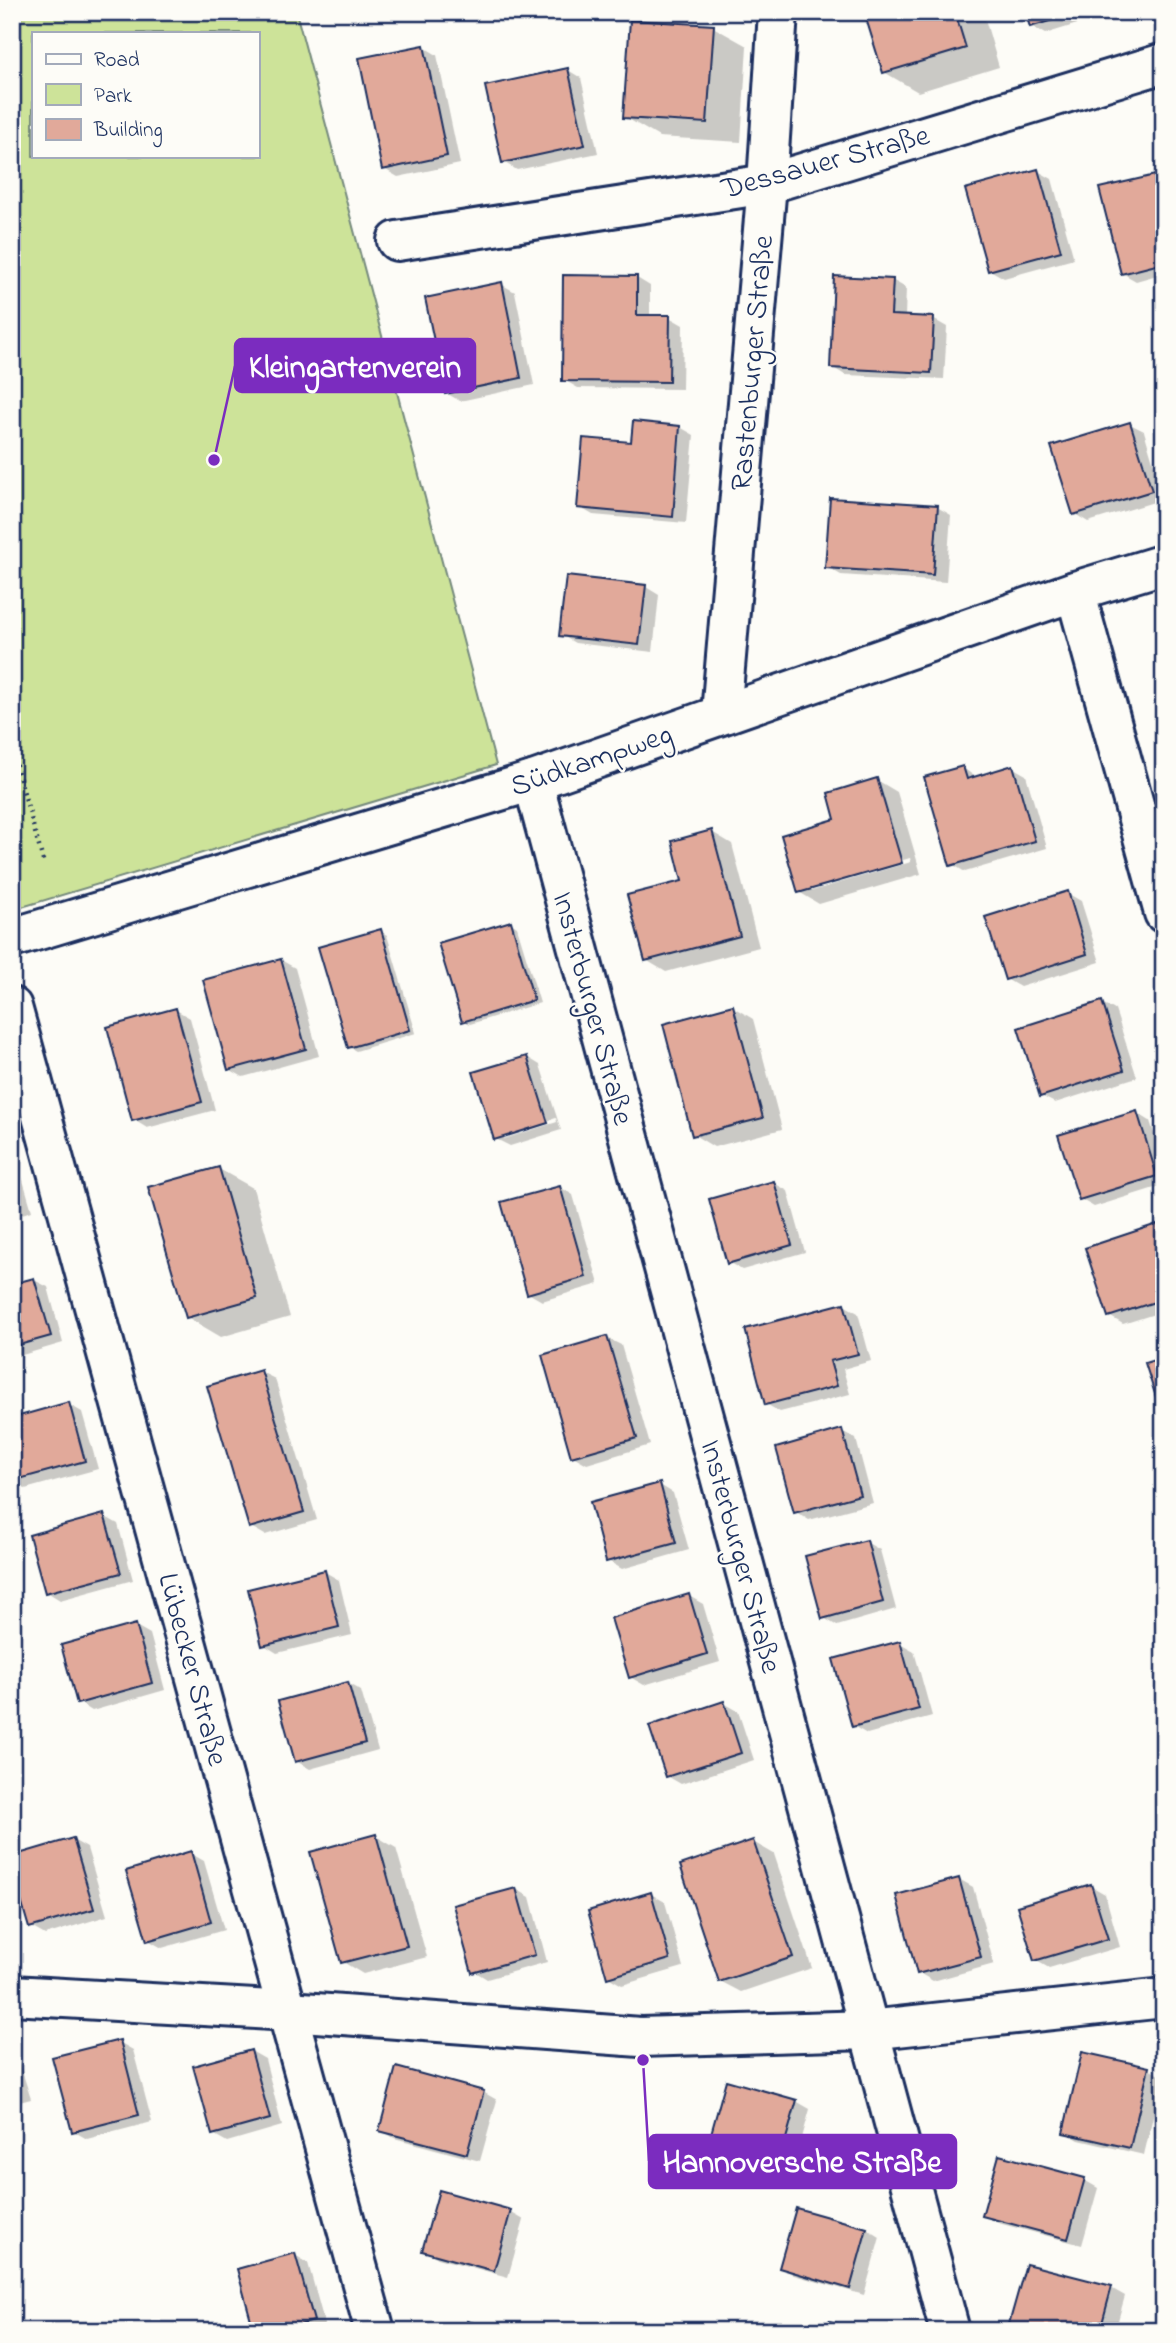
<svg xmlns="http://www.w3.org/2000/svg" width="1176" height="2343" font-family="'Indie Flower',sans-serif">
<rect width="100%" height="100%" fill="#fdfcf7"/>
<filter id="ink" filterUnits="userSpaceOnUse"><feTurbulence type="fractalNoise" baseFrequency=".0143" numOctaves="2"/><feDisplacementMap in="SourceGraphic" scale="14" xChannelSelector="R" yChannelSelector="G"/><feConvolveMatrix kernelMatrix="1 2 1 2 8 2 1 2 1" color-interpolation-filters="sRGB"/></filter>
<g filter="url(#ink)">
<path fill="#cde399" stroke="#74897c" stroke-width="2" fill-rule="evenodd" d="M12 12H296L496 765 12 910ZM33 33H257V156H33Z"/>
<g fill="#0003" fill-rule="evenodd">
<polygon points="866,12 983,12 999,67 918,92 884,72"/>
<polygon points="1027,12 1116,12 1045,34 1031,26"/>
<polygon points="713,27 747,46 741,142 659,137 625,117"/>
<polygon points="424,47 437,55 460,164 398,177 384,169"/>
<polygon points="568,70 581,78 598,153 517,170 503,162"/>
<polygon points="1038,171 1052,179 1074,259 1004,278 990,270"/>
<polygon points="1164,174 1164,273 1136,281 1122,273"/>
<polygon points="637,278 650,286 650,317 669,317 683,325 682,389 578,388 564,380"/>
<polygon points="892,280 906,288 905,317 933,319 947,327 944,379 845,375 832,367"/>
<polygon points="501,284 515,292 534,385 460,401 446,393"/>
<polygon points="634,423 680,427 694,435 686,523 593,515 579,507 633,444"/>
<polygon points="1130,424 1144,431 1164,499 1088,522 1075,514"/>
<polygon points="937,507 951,515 946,582 841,575 827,567"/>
<polygon points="646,587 659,595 653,652 575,643 561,635"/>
<polygon points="1012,767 1026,775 1047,848 965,872 952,864 963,768 977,778"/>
<path d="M877 780 897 792 921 874 819 904 799 892 837 820ZM910 858 911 862 812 891V887Z"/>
<polygon points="712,832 732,844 759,947 666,972 646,960 684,882"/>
<polygon points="1067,893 1081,901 1100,962 1020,987 1006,979"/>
<polygon points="511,923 517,927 540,1003 470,1024 463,1020"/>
<polygon points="380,931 387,935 416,1033 356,1051 349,1047"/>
<polygon points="281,960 295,968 319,1056 243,1077 229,1069"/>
<polygon points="1102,1003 1115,1010 1137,1077 1055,1103 1041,1096"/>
<polygon points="733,1007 753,1019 782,1129 714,1147 694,1135"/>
<polygon points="176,1010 190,1018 215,1110 147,1128 134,1120"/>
<path d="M527 1057 540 1065 561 1130 510 1146 496 1139ZM556 1118 557 1122 504 1139V1135Z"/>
<polygon points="1137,1113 1150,1121 1164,1164 1164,1185 1094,1207 1080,1199"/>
<polygon points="12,1142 32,1211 12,1217"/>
<polygon points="219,1169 253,1188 290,1317 221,1337 187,1317"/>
<polygon points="774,1183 788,1191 805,1252 742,1270 728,1262"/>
<polygon points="560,1187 573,1195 599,1284 542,1301 528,1293"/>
<polygon points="1157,1226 1164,1230 1164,1311 1123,1324 1109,1316"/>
<polygon points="34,1280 48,1287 63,1343 12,1358 12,1286"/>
<polygon points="844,1305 858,1313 871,1361 843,1369 850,1394 780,1412 766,1404"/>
<polygon points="607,1338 621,1345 650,1445 587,1464 573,1456"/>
<polygon points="261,1372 275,1379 317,1520 265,1535 251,1527"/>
<polygon points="68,1404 82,1412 98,1469 25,1489 12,1481 12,1420"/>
<polygon points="842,1431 856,1439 873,1503 809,1520 796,1512"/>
<polygon points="660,1485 673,1493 689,1550 622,1569 608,1561"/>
<polygon points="104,1516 118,1524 133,1580 60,1600 47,1592"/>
<polygon points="866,1542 880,1550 896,1609 837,1626 824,1618"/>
<polygon points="325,1572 339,1580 352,1635 277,1653 264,1645"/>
<polygon points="689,1596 703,1604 720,1662 644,1685 630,1677"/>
<polygon points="136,1626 150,1634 165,1690 92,1711 79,1703"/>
<polygon points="900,1643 914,1651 932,1716 867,1734 853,1726"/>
<polygon points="347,1683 361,1691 378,1750 310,1769 296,1761"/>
<polygon points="724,1703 738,1711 754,1760 681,1784 667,1776"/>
<polygon points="376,1836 396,1848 427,1957 363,1974 343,1962"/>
<polygon points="73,1840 87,1848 107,1916 45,1935 31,1927"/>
<polygon points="753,1842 774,1854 812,1968 741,1992 720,1981"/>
<polygon points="190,1853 204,1861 224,1930 162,1948 148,1940"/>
<polygon points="959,1879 973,1887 994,1964 933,1981 919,1973"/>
<polygon points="1091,1886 1105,1894 1120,1947 1049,1968 1035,1960"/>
<polygon points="516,1889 530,1897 547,1962 487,1979 474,1971"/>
<polygon points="651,1894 665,1902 683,1967 622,1985 608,1977"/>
<polygon points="12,2040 31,2099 12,2104"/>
<polygon points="119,2042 133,2050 152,2122 87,2139 73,2131"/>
<polygon points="251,2051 265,2059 282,2126 227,2142 213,2134"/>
<polygon points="1084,2054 1149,2069 1162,2077 1144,2155 1079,2140 1065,2132"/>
<polygon points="483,2092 497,2100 480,2161 394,2138 381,2130"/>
<polygon points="796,2101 810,2109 794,2167 724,2148 711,2140"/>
<polygon points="1084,2180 1098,2188 1082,2245 998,2223 985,2215"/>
<polygon points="797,2210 867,2229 880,2237 864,2295 794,2275 781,2267"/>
<polygon points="510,2212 524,2220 508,2277 438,2258 424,2250"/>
<polygon points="295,2255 308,2263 326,2329 318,2331 256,2331"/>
<polygon points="1111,2288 1125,2296 1115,2331 1024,2331 1012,2323"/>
</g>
<g fill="#e1a99a" stroke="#1b2f5e" stroke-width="2">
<polygon points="864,12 955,12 966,48 883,73"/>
<polygon points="1025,12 1079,12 1030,27"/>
<polygon points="630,20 714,25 707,123 623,118"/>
<polygon points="424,45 447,156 382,170 359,58"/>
<polygon points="568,68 585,145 502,163 485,86"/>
<polygon points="1038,169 1061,251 988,271 965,189"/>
<polygon points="1164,173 1164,263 1121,274 1099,188"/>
<polygon points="563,275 637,276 637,315 670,315 669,382 562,381"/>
<polygon points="834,276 893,279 891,315 934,317 931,373 830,368"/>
<polygon points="502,282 521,378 445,394 425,298"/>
<polygon points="633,421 680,426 673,517 577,508 583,438 631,442"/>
<polygon points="1130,422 1152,491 1073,515 1051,446"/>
<polygon points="830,498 938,505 933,575 825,568"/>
<polygon points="566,576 646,585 639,645 559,636"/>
<polygon points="1162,682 1164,682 1164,760 1163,760"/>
<polygon points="1013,765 1035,841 950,866 924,777 963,766 967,779"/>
<polygon points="877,778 902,863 798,893 781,835 835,819 828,793"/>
<polygon points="712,830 740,936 645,961 627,895 682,881 672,841"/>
<polygon points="1068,891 1087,954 1005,980 985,917"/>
<polygon points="511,921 534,1000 462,1022 438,943"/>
<polygon points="381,929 410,1030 348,1048 318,947"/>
<polygon points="281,959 306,1049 228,1070 203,980"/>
<polygon points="1102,1001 1124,1070 1040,1097 1018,1028"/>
<polygon points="733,1005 763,1118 692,1136 663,1024"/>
<polygon points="176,1008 202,1102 132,1121 107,1027"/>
<polygon points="527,1056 548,1123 494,1140 473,1072"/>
<polygon points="1137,1111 1157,1176 1079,1200 1058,1135"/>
<polygon points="219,1167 257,1298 186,1318 148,1187"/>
<polygon points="12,1180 19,1204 12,1206"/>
<polygon points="774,1181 792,1245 727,1264 709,1199"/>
<polygon points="560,1186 586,1277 527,1294 501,1202"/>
<polygon points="1157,1224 1164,1245 1164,1299 1108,1317 1085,1248"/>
<polygon points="34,1278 51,1336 12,1347 12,1284"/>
<polygon points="844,1303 858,1354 830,1361 837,1386 765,1405 745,1329"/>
<polygon points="607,1336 637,1438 571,1457 542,1355"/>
<polygon points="1164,1357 1164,1422 1145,1363"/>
<polygon points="261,1370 304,1512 249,1528 207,1386"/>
<polygon points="69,1402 85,1461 12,1481 12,1418"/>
<polygon points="842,1429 860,1495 794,1513 776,1448"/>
<polygon points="660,1483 676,1543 606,1562 590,1502"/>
<polygon points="104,1514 121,1573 45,1593 29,1535"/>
<polygon points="867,1540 883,1602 822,1619 805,1556"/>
<polygon points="325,1570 339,1627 262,1646 248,1589"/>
<polygon points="689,1594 707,1654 629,1678 611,1618"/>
<polygon points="136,1624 152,1683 77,1704 61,1645"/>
<polygon points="900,1641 919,1709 852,1727 833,1659"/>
<polygon points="348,1682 365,1743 295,1762 278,1701"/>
<polygon points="724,1701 741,1753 666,1777 649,1726"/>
<polygon points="376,1834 407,1946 341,1963 310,1852"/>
<polygon points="73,1838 94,1909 29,1928 12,1870 12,1856"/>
<polygon points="753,1840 793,1957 719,1982 680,1865"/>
<polygon points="191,1851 211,1922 147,1941 126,1871"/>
<polygon points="959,1878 981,1957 917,1974 896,1895"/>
<polygon points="1091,1884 1108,1939 1034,1961 1017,1906"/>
<polygon points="516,1888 535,1955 472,1973 453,1905"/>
<polygon points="651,1892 670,1959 607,1978 588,1911"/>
<polygon points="120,2040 139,2115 72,2132 52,2057"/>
<polygon points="251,2050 270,2119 212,2135 193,2066"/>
<polygon points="1082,2052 1149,2067 1130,2148 1063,2133"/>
<polygon points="396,2067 484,2091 467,2154 379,2131"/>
<polygon points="12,2073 18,2091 12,2093"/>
<polygon points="726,2080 797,2100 780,2160 709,2141"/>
<polygon points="999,2155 1085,2178 1068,2239 982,2216"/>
<polygon points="439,2190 511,2210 494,2271 422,2251"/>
<polygon points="796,2208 867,2228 850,2289 779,2268"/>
<polygon points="295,2253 314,2321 277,2331 254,2331 237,2269"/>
<polygon points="1026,2264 1112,2286 1100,2331 1033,2331 1009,2324"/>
<polygon points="467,2321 503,2331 464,2331"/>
<polygon points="829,2321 865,2331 826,2331"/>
</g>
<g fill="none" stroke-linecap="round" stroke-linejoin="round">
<g stroke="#1b2f5e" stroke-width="44">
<g id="street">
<polyline points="397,241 767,184 1164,63"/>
<polyline points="1075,591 1164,913"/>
<polyline points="721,714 767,184 778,12"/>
<polyline points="533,781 950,2331"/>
<polyline points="12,938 533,781 1075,591 1164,564"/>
<polyline points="12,1007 375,2331"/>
<polyline points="12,1995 289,2011 640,2037 869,2030 1164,1998"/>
</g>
</g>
<polyline stroke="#1b2f5e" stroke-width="4.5" stroke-dasharray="2 5" stroke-linecap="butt" points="12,751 44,864"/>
<use href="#street" stroke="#fdfcf7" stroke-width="38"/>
</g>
</g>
<g text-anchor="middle" stroke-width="5" stroke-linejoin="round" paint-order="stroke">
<g font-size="30" fill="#1b2f5e" stroke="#fdfcf7">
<text transform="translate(825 161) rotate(-15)" y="10">Dessauer Straße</text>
<text transform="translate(751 363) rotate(-85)" y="10">Rastenburger Straße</text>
<text transform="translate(591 759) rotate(-19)" y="10">Südkampweg</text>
<text transform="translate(594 1008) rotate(75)" y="10">Insterburger Straße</text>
<text transform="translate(742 1556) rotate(75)" y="10">Insterburger Straße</text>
<text transform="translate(194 1669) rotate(75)" y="10">Lübecker Straße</text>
</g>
</g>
<path fill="none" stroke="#7b2cbf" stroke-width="2.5" d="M214 460L235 366M643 2060L649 2161"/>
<g fill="#7b2cbf" stroke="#fdfcf7" stroke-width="2.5">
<circle cx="214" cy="460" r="7"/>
<circle cx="643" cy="2060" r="7"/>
</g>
<g fill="#7b2cbf" stroke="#7b2cbf" stroke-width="2.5">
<rect x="235" y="339" width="240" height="53" rx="7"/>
<rect x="649" y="2135" width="307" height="53" rx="7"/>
</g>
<g font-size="32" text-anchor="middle" font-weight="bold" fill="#fff">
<text x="355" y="377">Kleingartenverein</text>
<text x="802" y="2172">Hannoversche Straße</text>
</g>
<rect width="1176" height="2343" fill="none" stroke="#fdfcf7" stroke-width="42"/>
<rect x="21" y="21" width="1134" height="2301" fill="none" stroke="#1b2f5e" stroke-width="2.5" filter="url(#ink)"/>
<rect x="32" y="32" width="228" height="126" fill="#fdfcf7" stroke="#a3aaba" stroke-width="2"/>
<rect x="46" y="54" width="35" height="10" fill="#fdfcf7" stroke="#a3aaba" stroke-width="2"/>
<text x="94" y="66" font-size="21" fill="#1b2f5e">Road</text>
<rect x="46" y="84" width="35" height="21" fill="#cde399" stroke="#a3aaba" stroke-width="2"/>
<text x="94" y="102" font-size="21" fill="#1b2f5e">Park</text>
<rect x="46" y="119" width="35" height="21" fill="#e1a99a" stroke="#a3aaba" stroke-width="2"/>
<text x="94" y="136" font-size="21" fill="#1b2f5e">Building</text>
</svg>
